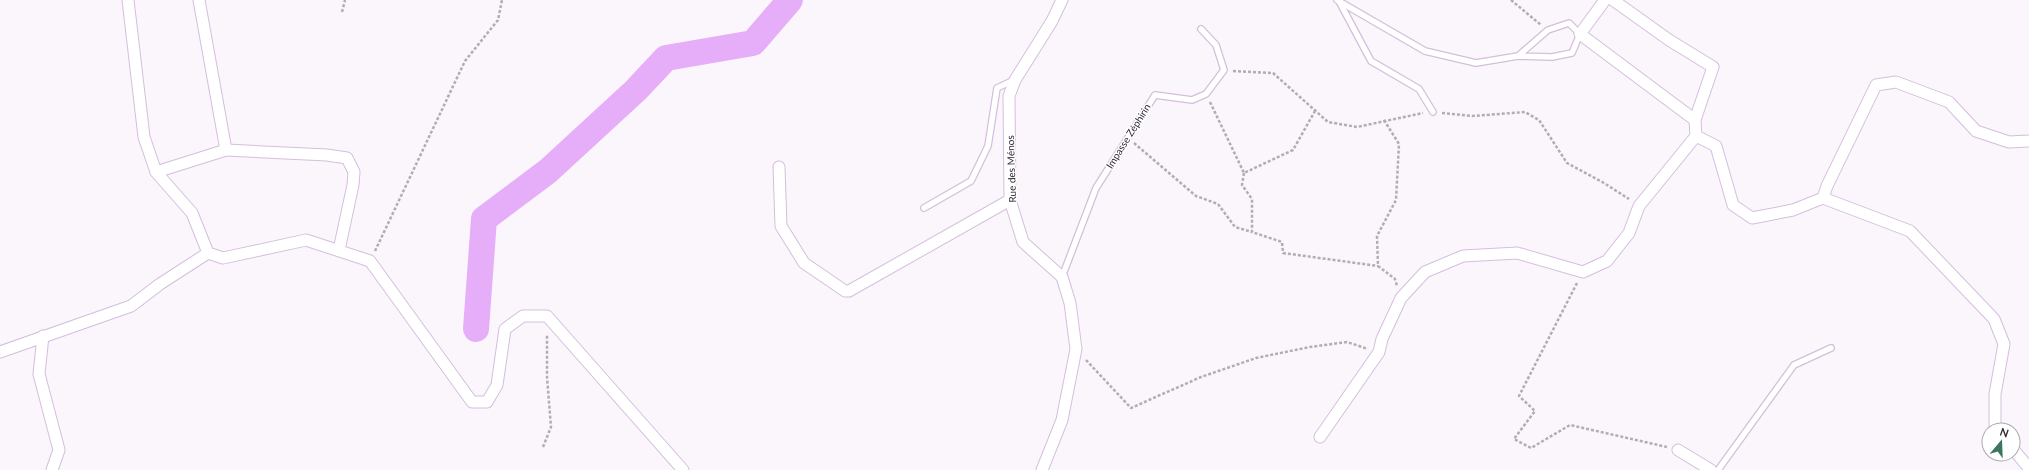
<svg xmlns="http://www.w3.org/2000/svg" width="2029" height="470" font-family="Lato,sans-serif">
<rect width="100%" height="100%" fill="#fbf6fc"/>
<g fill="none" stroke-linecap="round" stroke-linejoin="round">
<polyline stroke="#e6aef8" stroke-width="26" points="476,329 484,219 548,171 636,90 666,58 753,43 790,0"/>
<g stroke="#d5bedd" stroke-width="8">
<g id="service">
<polyline points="1337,0 1425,51 1476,63 1518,56 1552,57 1572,53 1580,34 1569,23 1548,30 1518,56"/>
<polyline points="1340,3 1371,61 1419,89 1433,112"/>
<polyline points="924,208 971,181 988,146 997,88 1014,80"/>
<polyline points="1062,277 1096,188 1155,95 1192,100 1206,94 1224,70 1216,45 1201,29"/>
<polyline points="1718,470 1794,365 1831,348"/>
</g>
</g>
<g stroke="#d5bedd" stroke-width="13">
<g id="minor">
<polyline points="128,0 144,137 156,172"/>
<polyline points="199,0 226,150 156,172 192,213 208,253 223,258 306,240 370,261 472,402 487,402 497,385 505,329 523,316 547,316 683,470"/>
<polyline points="1605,0 1580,34 1695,120 1696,136 1716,146 1733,205 1752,218 1793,210 1823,198 1910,231 1994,319 2004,344 1995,394 1995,425 1999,430"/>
<polyline points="1613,0 1669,40 1713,67 1695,120"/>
<polyline points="226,150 327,155 347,158 354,172 353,185 339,250"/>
<polyline points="779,167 781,226 804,263 845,291 849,291 1010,200"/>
<polyline points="1823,198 1827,186 1876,85 1896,82 1949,102 1976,131 2009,142 2029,141"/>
<polyline points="43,336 39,374 59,450 52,470"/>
<polyline points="0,352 131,306 160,284 208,253"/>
<polyline points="1320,437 1379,352 1382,339 1401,298 1425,272 1463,256 1517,253 1583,272 1607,261 1629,233 1639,206 1696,136"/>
<polyline points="2013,449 2029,468"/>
<polyline points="1678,450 1711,470"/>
<polyline points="1042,470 1062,420 1076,349 1070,303 1062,277 1023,242 1010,200 1009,96 1015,80 1052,21 1062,0"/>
</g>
</g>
<g stroke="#b3acb4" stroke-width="2.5" stroke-dasharray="3 2" stroke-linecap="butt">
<polyline points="1511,0 1541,25"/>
<polyline points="342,12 345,0"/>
<polyline points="1233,71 1273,73 1328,122 1357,127 1423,113"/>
<polyline points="1210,102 1244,173 1293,150 1315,111"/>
<polyline points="1442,113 1472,116 1525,112 1539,120 1567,163 1604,183 1629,199"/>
<polyline points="1384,120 1399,144 1396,200 1377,236 1378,266 1395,279 1397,286"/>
<polyline points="1134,143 1196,196 1218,204 1235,227 1252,232"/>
<polyline points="1244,173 1242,185 1252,199 1252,232 1282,242 1283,253 1378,266"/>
<polyline points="375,251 465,61 498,20 502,0"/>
<polyline points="1577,283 1519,396 1535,411 1514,439 1531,448 1570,425 1667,447"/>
<polyline points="1086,360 1131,408 1201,377 1256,358 1310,347 1347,342 1368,349"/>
<polyline points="543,447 551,427 547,377 547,335"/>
</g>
<use href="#service" stroke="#fff" stroke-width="5.5"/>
<use href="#minor" stroke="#fff" stroke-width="11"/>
</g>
<g text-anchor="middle" stroke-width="3" stroke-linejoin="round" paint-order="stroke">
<g font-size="10" fill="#312834" stroke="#fff">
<text transform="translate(1128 136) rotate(-58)" y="4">Impasse Zéphirin</text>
<text transform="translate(1011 169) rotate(-92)" y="4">Rue des Ménos</text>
</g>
</g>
<g transform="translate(2001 442) rotate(19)"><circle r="19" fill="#ffffff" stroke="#ada9ae"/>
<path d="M0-3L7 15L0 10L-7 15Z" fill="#3a755f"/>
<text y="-6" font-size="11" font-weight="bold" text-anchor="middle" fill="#312834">N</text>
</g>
</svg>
